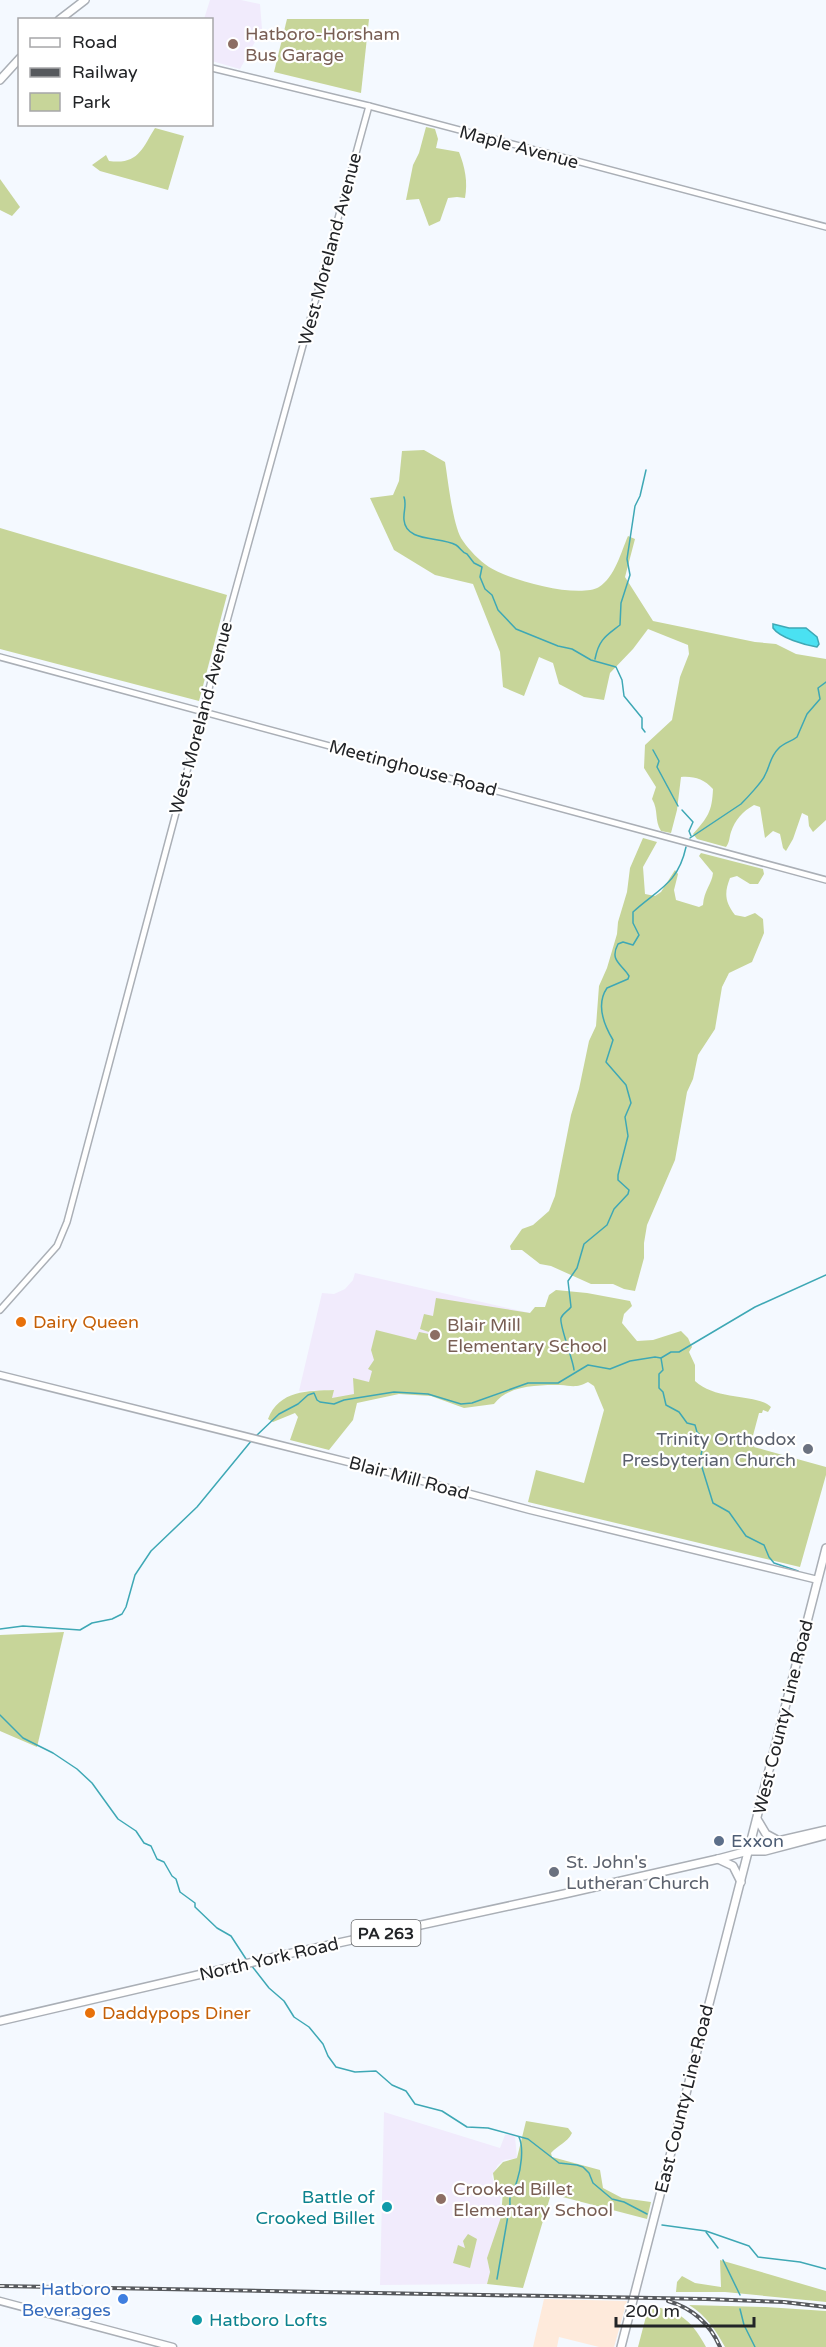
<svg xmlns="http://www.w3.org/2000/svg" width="826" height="2347" font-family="'Varela Round',sans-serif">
<rect width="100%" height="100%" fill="#f4f9ff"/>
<polygon fill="#feeadb" points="544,2299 627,2301 614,2347 599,2347 559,2337 557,2347 533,2347"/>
<g fill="#f1ebfc">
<polygon points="210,0 241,0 260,4 262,29 240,69 212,61 212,20 204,19"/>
<polygon points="355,1273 552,1318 384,1388 331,1399 333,1390 299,1391 322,1293 334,1294 345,1289 353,1280"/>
<polygon points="384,2112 500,2148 505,2135 512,2133 515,2137 517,2158 504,2160 498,2165 492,2176 495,2186 501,2186 503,2191 500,2201 500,2225 487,2258 490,2272 487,2284 380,2285"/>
</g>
<g fill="#c7d599">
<polygon points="287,19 369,19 361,93 274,72"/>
<path d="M426 127 435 129 438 139 436 148 459 152C465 167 468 182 465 198L457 197 448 198 440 221 429 226 419 199 406 200 413 165 419 153Z"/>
<path d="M155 128 184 136 168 190 100 171 92 165 106 155 109 161C138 165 142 149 155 128Z"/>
<polygon points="0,179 20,207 12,216 0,210"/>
<path d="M424 450 445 462C448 479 453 529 463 541 469 550 480 561 489 567 509 580 578 599 599 587 615 577 621 552 628 536L635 539 625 577 653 621 755 642 776 644 796 654 826 659V820L813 832 809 826 808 816 802 813 793 839 786 851 783 848 780 834 773 831 765 838 760 807 754 805C743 811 735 820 731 832 729 838 730 841 726 847L697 839 693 834C708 817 712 812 713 789 704 779 694 776 681 777L677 810 671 833 661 831C654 820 659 811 652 799L656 787 644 768 645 745 672 720 680 677 689 654 688 645 648 629 633 649 610 673 604 700 584 697 559 684 553 663 539 657 524 696 503 687 500 652 473 584 435 575 394 550 370 498 393 495 399 481 402 451Z"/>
<polygon points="0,528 227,595 199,701 0,649"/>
<path d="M643 838 657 842 643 867 645 894 655 896 661 892 675 870 678 874 674 890 676 900 699 907 703 905C704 890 712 884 713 873L699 856 701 853 763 869 764 874 758 884H750L737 876 730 878C724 893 725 902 735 915L745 917 755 913 763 919 764 933 752 962 729 973 722 987 715 1029 698 1055 693 1079 687 1092 675 1160 647 1225 644 1243V1258L635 1291 624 1289 613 1284H591L551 1266 540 1264 522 1250H511L510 1246 522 1229 533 1225 549 1211 555 1196 571 1115 579 1089 589 1041 596 1026 599 986 607 968 617 934 618 922 627 892 630 868Z"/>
<path d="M556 1290 587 1293 630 1301 632 1306 624 1314 622 1323 637 1341 653 1340 681 1331 688 1338 692 1347 689 1352 695 1365V1381C716 1401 759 1394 771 1407L768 1412 763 1410 762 1413H759L751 1443 755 1444 754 1447 826 1467V1475L800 1567 528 1502 536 1470 584 1483 604 1410 594 1386 588 1382C577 1388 572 1386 560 1385 539 1385 508 1385 494 1404L464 1408 431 1396 399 1394 357 1403 353 1420 329 1450 290 1440 298 1417 295 1413 273 1422 268 1419C279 1390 308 1391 334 1390L332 1398 354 1394 353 1378 369 1382 372 1371 368 1369 374 1360 371 1350 376 1330 416 1340 419 1332 429 1334V1332L420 1329 424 1314 433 1316 436 1298 530 1313 535 1307H545L549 1295Z"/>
<polygon points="64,1632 37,1747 0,1731 0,1635"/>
<path d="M526 2121 568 2128 572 2133C567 2143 558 2145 551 2153L552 2157 600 2170 603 2188 622 2198 651 2202 647 2219 551 2194 523 2288 487 2284 490 2272 487 2258 501 2217 503 2191 501 2186H495L493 2173 503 2162 517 2158Z"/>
<polygon points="468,2234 477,2239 470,2268 453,2263 458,2245 465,2248 463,2241"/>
<polygon points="720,2260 826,2291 826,2302 725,2292 676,2292 677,2282 682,2276 695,2283 721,2287"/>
<path d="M649 2305C680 2312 690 2318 706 2347H638Z"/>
<path d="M689 2305 766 2307 826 2311V2347H725C716 2331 706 2315 689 2305Z"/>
</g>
<path fill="#4ae1f2" stroke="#3ea8b5" stroke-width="1.5" d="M773 624 789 628H806L817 637 819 644 817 647C805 645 780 638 773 628Z"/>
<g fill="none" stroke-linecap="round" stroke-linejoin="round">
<g stroke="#3ea8b5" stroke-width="1.5">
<path d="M404 497C407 505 403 512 404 520 406 543 441 536 456 545 461 548 461 552 467 554L474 563 482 567 480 577 485 589 492 595 498 610 516 629 558 646 572 649 591 660 616 667 622 680 624 696 642 718V728L645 732"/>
<path d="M595 659C599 639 606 636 620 625L621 603 630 575 627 559 635 506 640 496 646 470"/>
<polyline points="653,750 659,761 657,767 678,806"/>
<polyline points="682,810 693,822 689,831 691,836"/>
<path d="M690 838 741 804C746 799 763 781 765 775 770 766 770 757 778 749 784 742 791 742 797 737L807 714 820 699 818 688 826 682"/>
<polyline points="661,1358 663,1370 659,1374 659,1388 663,1392 666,1405 679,1412 687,1423 695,1425 697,1432 704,1439 700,1461 713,1503 729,1512 746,1536 764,1545 769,1557 774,1563 798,1571"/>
<path d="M574 1370C573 1359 559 1325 561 1318 563 1313 568 1311 571 1307L568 1281 577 1268 584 1244 607 1225 614 1209 628 1194 629 1190 618 1180V1175L628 1136 625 1117 631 1103 626 1085 606 1062 613 1040C604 1025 596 1004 607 988L628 979 629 976C622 964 609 961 618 944L623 942 633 945 639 935 633 923V912C658 889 678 884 686 847"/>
<polyline points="256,1436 279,1414 298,1404 308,1395 314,1393 317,1400 320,1402 334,1404 344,1400 394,1392 428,1394 461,1404 472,1403 528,1383 558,1383 588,1365 610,1369 630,1361 655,1357 661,1358 671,1352 679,1352 755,1307 826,1275"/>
<polyline points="0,1629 23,1626 80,1630 92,1623 112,1619 122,1614 126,1607 135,1575 151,1551 197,1507 252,1440"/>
<polyline points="0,1715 23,1738 53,1753 77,1769 92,1783 118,1819 136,1831 144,1843 151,1846 157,1859 164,1862 172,1876 176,1879 180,1892 195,1903 195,1907 217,1928 231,1936 248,1962"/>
<polyline points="251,1965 269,1988 284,2001 294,2017 309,2027 323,2044 328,2056 336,2067 355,2072 376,2071 392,2085 406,2091 415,2104 442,2111 467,2127 488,2128 528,2139 559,2163 577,2165 583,2167 589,2173 593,2183 612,2199 624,2202 647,2214"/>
<polyline points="662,2225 706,2231 749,2246 758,2257 800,2262 826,2269"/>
<polyline points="706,2232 718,2248"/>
<polyline points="723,2260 740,2295"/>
<path d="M497 2279 510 2204C509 2190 514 2192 517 2181 521 2169 524 2148 519 2137"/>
<polyline points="740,2309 744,2325 755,2347"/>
</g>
<g stroke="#aaafb6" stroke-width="8">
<g id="tertiary">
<polyline points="212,68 369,106 826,227"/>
<polyline points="0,657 826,880"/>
<polyline points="0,1310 57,1246 67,1222 227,621 369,106"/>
</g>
</g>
<g stroke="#aaafb6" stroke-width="9">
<g id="secondary">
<polyline points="0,1375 396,1474 530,1510 818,1580"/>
<polyline points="0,2301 173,2347"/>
</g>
</g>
<g stroke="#aaafb6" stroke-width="10">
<polyline id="primary" points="621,2347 826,1548"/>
</g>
<g stroke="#aaafb6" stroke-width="10">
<g id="trunk">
<polyline points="59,20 85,0"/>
<polyline points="0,80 20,58"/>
<polyline points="757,1819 766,1834 777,1840"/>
<polyline points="751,1851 765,1851 826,1835"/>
<polyline points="718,1859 733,1866 741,1882"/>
<polyline points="0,2021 292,1953 564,1894 718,1859 748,1851 760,1845 826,1830"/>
</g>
</g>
<use href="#tertiary" stroke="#fff" stroke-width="5"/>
<use href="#secondary" stroke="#fff" stroke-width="6"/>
<use href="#primary" stroke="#fff" stroke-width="7"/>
<use href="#trunk" stroke="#fff" stroke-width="7"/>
<g stroke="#56595d" stroke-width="4">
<g id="rail">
<polyline points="0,2286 706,2299 784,2302 826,2307"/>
<path d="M668 2301C692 2308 710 2324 720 2347"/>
</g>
</g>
<use href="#rail" stroke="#fff" stroke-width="1.5" stroke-dasharray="4.5" stroke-linecap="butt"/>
</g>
<g fill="#8d6e63" stroke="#fff" stroke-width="2">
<circle cx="233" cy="44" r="6"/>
<circle cx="435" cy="1335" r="6"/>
<circle cx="441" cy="2199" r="6"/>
</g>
<g fill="#e8710a" stroke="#fff" stroke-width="2">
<circle cx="21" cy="1322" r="6"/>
<circle cx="90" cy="2013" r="6"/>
</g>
<g fill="#6b7280" stroke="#fff" stroke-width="2">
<circle cx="808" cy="1449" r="6"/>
<circle cx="554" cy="1872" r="6"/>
</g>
<circle fill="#5c6f8a" stroke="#fff" stroke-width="2" cx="719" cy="1841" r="6"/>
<g fill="#0f9aa8" stroke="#fff" stroke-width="2">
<circle cx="387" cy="2207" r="6"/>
<circle cx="197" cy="2320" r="6"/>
</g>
<circle fill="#3f7fe0" stroke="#fff" stroke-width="2" cx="123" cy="2299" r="6"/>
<g text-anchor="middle" stroke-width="4.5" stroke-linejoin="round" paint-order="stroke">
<rect fill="#fff" stroke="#646668" stroke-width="1.5" x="351.5" y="1920" width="69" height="26" rx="4.5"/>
<g font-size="16" font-weight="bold" fill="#222427">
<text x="386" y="1939">PA 263</text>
</g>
<g font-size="18" fill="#785e54" stroke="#fff" text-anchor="start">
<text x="245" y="40">Hatboro-Horsham<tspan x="245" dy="21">Bus Garage</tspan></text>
<text x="447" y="1331">Blair Mill<tspan x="447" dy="21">Elementary School</tspan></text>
<text x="453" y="2195">Crooked Billet<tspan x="453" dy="21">Elementary School</tspan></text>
</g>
<g font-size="18" fill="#222427" stroke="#fff">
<text transform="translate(519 147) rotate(15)" y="6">Maple Avenue</text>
<text transform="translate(330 249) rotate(-75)" y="6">West Moreland Avenue</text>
<text transform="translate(201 718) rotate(-75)" y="6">West Moreland Avenue</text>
<text transform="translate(413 768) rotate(15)" y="6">Meetinghouse Road</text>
<text transform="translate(409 1478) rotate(15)" y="6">Blair Mill Road</text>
<text transform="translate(783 1717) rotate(-76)" y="6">West County Line Road</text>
<text transform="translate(269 1959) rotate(-13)" y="6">North York Road</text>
<text transform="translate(684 2099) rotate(-76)" y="6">East County Line Road</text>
</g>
<g font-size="18" fill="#c56008" stroke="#fff" text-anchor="start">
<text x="33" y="1328">Dairy Queen</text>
<text x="102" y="2019">Daddypops Diner</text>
</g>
<g font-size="18" fill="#5b616d" stroke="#fff" text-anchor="end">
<text x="796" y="1445">Trinity Orthodox<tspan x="796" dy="21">Presbyterian Church</tspan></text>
<text x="566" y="1868" text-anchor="start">St. John's<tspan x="566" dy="21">Lutheran Church</tspan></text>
</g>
<g font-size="18" fill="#4e5e75" stroke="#fff" text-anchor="start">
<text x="731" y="1847">Exxon</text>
</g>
<g font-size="18" fill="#0d838f" stroke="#fff" text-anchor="end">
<text x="375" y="2203">Battle of<tspan x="375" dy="21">Crooked Billet</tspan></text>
<text x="209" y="2326" text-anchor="start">Hatboro Lofts</text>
</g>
<g font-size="18" fill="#366cbe" stroke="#fff" text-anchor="end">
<text x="111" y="2295">Hatboro<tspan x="111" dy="21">Beverages</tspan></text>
</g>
</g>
<rect x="18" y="18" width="195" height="108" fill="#ffffff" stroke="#a7a7a9" stroke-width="1.5"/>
<rect x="30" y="38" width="30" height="9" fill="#ffffff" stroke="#a7a7a9" stroke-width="1.5"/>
<text x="72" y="48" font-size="18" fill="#222427">Road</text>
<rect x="30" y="68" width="30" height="9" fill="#56595d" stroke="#a7a7a9" stroke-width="1.5"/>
<text x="72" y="78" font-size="18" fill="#222427">Railway</text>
<rect x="30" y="93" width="30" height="18" fill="#c7d599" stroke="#a7a7a9" stroke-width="1.5"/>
<text x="72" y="108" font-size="18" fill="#222427">Park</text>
<path d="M616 2317v9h138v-9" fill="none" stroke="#222427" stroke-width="3"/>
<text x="625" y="2317" font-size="18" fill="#222427" stroke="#ffffff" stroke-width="4.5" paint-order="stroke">200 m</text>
</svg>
